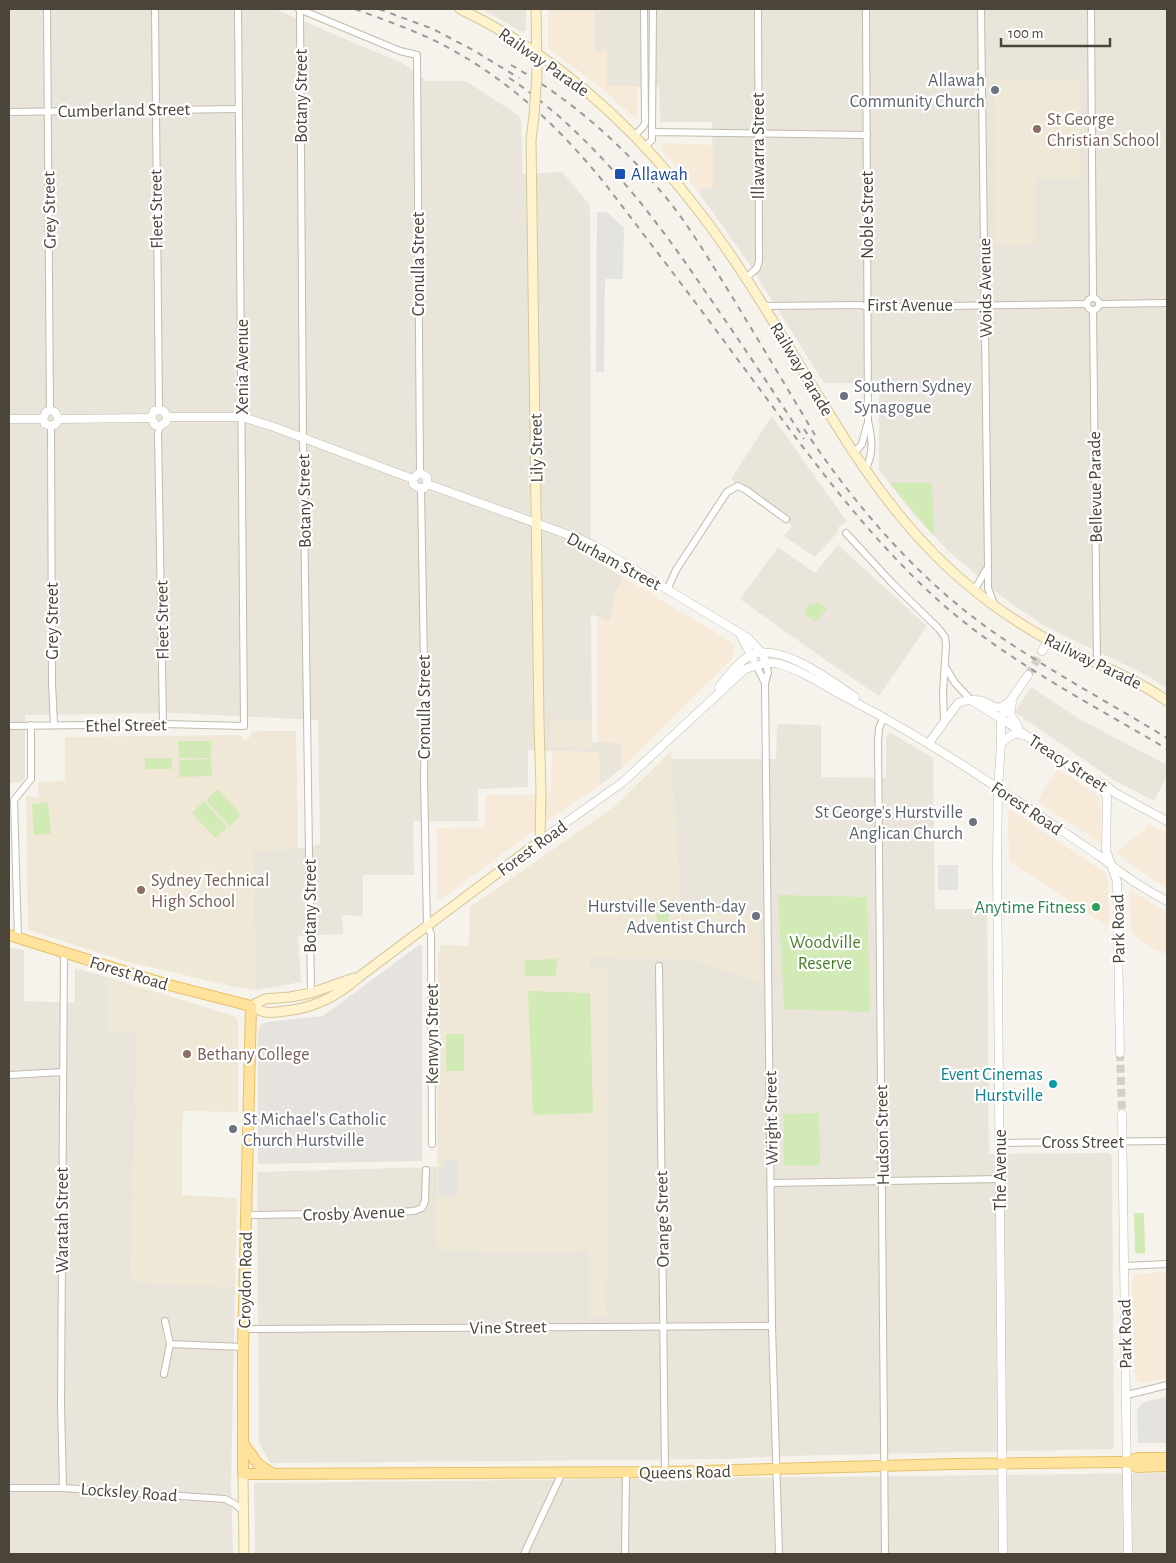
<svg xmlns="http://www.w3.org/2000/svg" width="1176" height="1563" font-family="'Alegreya Sans',sans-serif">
<rect width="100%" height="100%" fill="#f6f3ec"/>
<g fill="#eae5da">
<polygon points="9,9 275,9 404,64 427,81 466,81 518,115 521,120 523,174 562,172 590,205 591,558 623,577 615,594 610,622 591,614 592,742 621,742 621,769 600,785 599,753 528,750 528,787 478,789 478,821 413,821 414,875 363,875 363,916 342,915 343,934 298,936 301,982 255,990 253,850 298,849 320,844 318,720 174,713 25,715 25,777 21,782 9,783"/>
<polygon points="482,9 526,9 526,30 522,32"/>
<polygon points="548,9 1167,9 1167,689 1150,677 1041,624 1001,596 948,551 910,510 879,470 879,383 824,383 746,259 697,190 713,187 712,122 660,122 659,87 607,86 607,51 594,51 594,11 548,11"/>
<polygon points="772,416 847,522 838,527 838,532 815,557 784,536 792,526 731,479"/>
<polygon points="838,545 927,626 879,696 831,664 740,599 778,547 815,573"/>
<polygon points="1031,687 1081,720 1167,765 1167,776 1154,801 1112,779 1015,712"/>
<polygon points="777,724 821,725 821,777 886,778 886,737 891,733 933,758 935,909 987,909 989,1154 1109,1153 1112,1156 1114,1449 784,1456 725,1459 270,1463 259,1443 257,1172 437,1167 437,1250 589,1251 589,1316 606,1317 607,969 590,969 590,957 684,958 671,759 776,759"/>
<polygon points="9,948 24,950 24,1001 75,1003 75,968 107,977 107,1031 137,1032 131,1281 235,1287 231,1484 233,1554 9,1554"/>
<polygon points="1167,1473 1167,1554 255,1554 254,1483"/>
</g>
<g fill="#f7ead8">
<polygon points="594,11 594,51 607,51 607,86 638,86 638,118 636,119 605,91 548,48 548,11"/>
<polygon points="663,143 713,145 713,187 697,190 661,149"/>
<polygon points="623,577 731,642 735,647 732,659 621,769 621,743 598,742 598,616 610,622 615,594"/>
<polygon points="552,751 599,752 600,785 553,817 440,900 437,898 437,828 486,827 486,795 528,795 551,792"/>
<polygon points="1058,769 1100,797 1102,844 1037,801"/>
<polygon points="1008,808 1104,872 1108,879 1109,923 1107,926 1009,861"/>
<polygon points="1149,825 1167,834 1167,888 1159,883 1116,853"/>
<polygon points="1131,891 1167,912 1167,955 1149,946 1131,933 1129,893"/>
<polygon points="1167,1272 1167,1377 1142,1383 1135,1379 1132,1283 1135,1274"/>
</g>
<polygon fill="#e6e2dd" points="419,945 422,946 422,1161 258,1164 258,1031 261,1025 267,1022 323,1016"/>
<g fill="#efe8d6">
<polygon points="1080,79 1081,178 1034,178 1035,244 995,245 994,80"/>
<polygon points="550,720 592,720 592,747 551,747"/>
<polygon points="261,731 296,731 298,849 253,851 255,990 235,987 129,962 28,930 26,797 39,797 38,782 65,781 65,737 240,735 244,740 248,739 251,735 251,732"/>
<polygon points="671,751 681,910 759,910 762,983 684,958 590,957 590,969 607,969 606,1317 589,1317 589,1251 437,1250 438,955 441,945 469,946 470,907 614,807"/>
<polygon points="107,977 234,1016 238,1021 238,1112 184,1111 182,1124 182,1195 237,1198 235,1287 131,1282 137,1032 107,1032"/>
</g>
<g fill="#d2eab5">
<polygon points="890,483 932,483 934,535 933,535"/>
<polygon points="817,601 827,609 816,622 804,613 810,603 813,606"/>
<polygon points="178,741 211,741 211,758 179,758"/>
<rect x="145" y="758" width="27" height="11"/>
<polygon points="211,759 212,776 179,777 179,760"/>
<polygon points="218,789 241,815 229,826 206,800"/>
<polygon points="204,801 227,827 215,838 192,813"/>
<polygon points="48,802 51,834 34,835 32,804"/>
<polygon points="778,895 867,897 870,1012 784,1009"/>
<polygon points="656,902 668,902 669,923 657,924"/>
<polygon points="557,959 556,976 525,976 525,960"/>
<polygon points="528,991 590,993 593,1113 533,1115"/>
<rect x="446" y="1034" width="18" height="37"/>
<polygon points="819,1113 820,1166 784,1165 783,1114"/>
<polygon points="1134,1213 1144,1213 1145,1253 1137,1254 1135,1252"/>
</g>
<g fill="#e5e3e0">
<polygon points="597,212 607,212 624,228 623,279 605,279 604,372 596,372"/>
<rect x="938" y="865" width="20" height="25"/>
<polygon points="444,1161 457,1161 457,1195 439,1195 439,1168 444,1167"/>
<polygon points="1167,1397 1167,1443 1138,1443 1137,1410 1141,1404 1148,1401"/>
</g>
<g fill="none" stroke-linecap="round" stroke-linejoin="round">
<g stroke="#d4d0c8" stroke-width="8" stroke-dasharray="8 4" stroke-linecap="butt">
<polyline points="1028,675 1042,651"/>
<polyline points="1120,1053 1122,1114"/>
</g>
<g stroke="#c2bbae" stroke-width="8">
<g id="minor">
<polyline points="47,9 50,410"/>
<polyline points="155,9 159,410"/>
<polyline points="299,9 400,51 417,55 420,474"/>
<polyline points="300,9 303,438 311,993"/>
<polyline points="981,9 988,567 988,588 994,604"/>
<polyline points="1091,9 1093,297"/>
<polyline points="9,112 239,109"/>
<polyline points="652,132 653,9"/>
<polyline points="635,135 643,127 645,123 644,9"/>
<polyline points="645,146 652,140 652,132 867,135"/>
<polyline points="746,278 757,268 759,261 758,9"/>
<circle cx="1093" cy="304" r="6"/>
<polyline points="1100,304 1167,303"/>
<polyline points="763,306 861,305 867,307 1087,304"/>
<polyline points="1093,310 1097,663"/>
<polyline points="51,426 52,684 54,725"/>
<polyline points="160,426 158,433 163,724"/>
<polyline points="854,453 862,444 867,425"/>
<path d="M865 470C874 454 872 438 868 421L866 9"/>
<polyline points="421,488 425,724 424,777 426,878 427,925 431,934 432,1144"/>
<polyline points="846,533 892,583 939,629 945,637 946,645 943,693 944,720"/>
<polyline points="975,589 986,570"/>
<polyline points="667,590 676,570 727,492 738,486 746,490 786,519"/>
<polyline points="766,663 768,673 765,683 772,1326 779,1554"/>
<polyline points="756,665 765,683"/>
<polyline points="946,668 955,683 971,700"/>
<polyline points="884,717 879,728 878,741 885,1554"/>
<polyline points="9,726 163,724 244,726 238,9"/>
<polyline points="18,938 14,800 31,779 31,725"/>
<polyline points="659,966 665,1472"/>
<polyline points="9,1075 63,1072"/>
<polyline points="1000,1143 1167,1141"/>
<polyline points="772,1183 1000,1179"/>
<polyline points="246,1215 379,1213 414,1211 422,1208 425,1201 426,1170"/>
<polyline points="1124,1266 1167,1264"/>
<polyline points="165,1321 170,1344 243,1347"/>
<polyline points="243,1329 772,1326"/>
<polyline points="164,1374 170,1344"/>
<polyline points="1127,1395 1167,1385"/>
<polyline points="9,1488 63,1488 225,1499 235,1504 244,1512"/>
<polyline points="63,1488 61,1405 64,952"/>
<polyline points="524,1554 562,1473"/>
<polyline points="625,1554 626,1473"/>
</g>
</g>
<g stroke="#c2bbae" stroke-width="9">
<g id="tertiary">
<polyline points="167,417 242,417 274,427 413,479"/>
<polyline points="151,418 155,425 160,426 166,422 167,417"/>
<polyline points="151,418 154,411 159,410 164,411 167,417"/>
<polyline points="9,419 43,419"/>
<polyline points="43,419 46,412 50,410 55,412 59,419"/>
<polyline points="43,419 45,424 51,426 56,424 59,419"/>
<polyline points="59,419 151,418"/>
<polyline points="413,479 418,474 422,474 427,477 427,484"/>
<polyline points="413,479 413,484 419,488 424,488 427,484"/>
<polyline points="427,484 580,539 595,546 748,638 762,653 766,663"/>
<polyline points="740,634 753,659"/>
<polyline points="1042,651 1049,640"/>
<path d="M719 687C728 676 737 663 749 656 779 640 831 681 855 697"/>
<polyline points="971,700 1008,723 1090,780 1104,784 1115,793 1167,821"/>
<polyline points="1012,703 1010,714 1018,726"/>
<path d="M929 743 958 703C965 700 975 699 982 701 994 705 995 712 1008 703"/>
<path d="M1001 744C1008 737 1014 731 1023 735"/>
<polyline points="1090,780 1102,788 1107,797 1106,850 1117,882 1120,1053"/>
<path d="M540 841 623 782 745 669C756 666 767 661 779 664 801 670 823 685 843 696 934 742 1017 801 1101 857 1121 874 1144 889 1167 901"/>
<polyline points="1122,1114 1128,1554"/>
<polyline points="1003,1554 997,862 998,789 1001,744 1001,719 1004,710 1028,675"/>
</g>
</g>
<g stroke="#d6c79b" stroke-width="11">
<g id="secondary">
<path d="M460 9C557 55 636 128 701 214 734 257 762 303 790 349 828 412 864 475 912 530 950 574 999 613 1050 641 1089 662 1131 675 1167 701"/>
<polyline points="536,9 537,74"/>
<path d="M251 1006C255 1008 260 1011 265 1012 271 1013 279 1012 285 1011 315 1008 337 996 359 977L540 841 541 790 539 724 531 140 534 116"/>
<polyline points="251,1006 265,999 290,997 311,993 354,978"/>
<polyline points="243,1474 244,1554"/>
</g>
</g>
<g stroke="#e6c16a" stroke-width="12">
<g id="primary">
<polyline points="9,935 165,984 251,1006 243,1347 243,1474 665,1472 952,1464 1117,1462 1127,1462 1137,1467 1167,1466"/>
<polyline points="243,1443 258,1464 273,1474"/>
<polyline points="1127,1462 1138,1458 1167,1458"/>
</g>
</g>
<use href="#minor" stroke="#fff" stroke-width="6"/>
<use href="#tertiary" stroke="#fff" stroke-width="8"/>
<use href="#secondary" stroke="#fff3cd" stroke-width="9"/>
<use href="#primary" stroke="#ffe39c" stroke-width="10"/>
<g stroke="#9a9a9a" stroke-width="2" stroke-dasharray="6 6" stroke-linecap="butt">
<path d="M355 9C379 18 405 27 429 38 501 72 557 124 606 185 650 243 695 301 738 360 801 444 861 531 940 602 1008 662 1090 703 1167 749"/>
<polyline points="379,9 433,29 473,50 519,78"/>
<path d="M511 65C571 99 625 147 668 200 692 230 711 263 731 295 759 341 787 388 815 435"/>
<path d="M509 78C525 88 539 100 554 112 614 164 661 226 705 291 739 340 772 389 804 439"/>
<path d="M804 429C854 504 915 576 989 629 1046 669 1108 702 1167 738"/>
</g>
<g stroke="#d6c79b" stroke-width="11" stroke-linecap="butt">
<polyline id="secondary-bridge" points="534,116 537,74"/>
</g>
<use href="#secondary-bridge" stroke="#fff3cd" stroke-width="9"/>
</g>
<g fill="#6b7280" stroke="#fff" stroke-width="2">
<circle cx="995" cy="90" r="5"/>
<circle cx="844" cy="396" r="5"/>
<circle cx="973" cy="822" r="5"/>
<circle cx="756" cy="916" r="5"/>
<circle cx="233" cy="1129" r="5"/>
</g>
<g fill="#8d6e63" stroke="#fff" stroke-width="2">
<circle cx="1037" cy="129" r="5"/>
<circle cx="141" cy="890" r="5"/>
<circle cx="187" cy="1054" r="5"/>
</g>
<rect fill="#1a4fb4" stroke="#fff" stroke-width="2" x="614" y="168" width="12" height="12" rx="2.5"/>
<circle fill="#2e9e5b" stroke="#fff" stroke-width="2" cx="1096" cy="907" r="5"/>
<circle fill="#0f9aa8" stroke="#fff" stroke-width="2" cx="1053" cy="1084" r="5"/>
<g text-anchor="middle" stroke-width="4.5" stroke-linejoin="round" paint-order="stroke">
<g font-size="18" fill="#4b4439" stroke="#fff">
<text transform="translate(544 62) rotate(35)" y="6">Railway Parade</text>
<text transform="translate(301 96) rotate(-90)" y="6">Botany Street</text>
<text transform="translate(124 110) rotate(-1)" y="6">Cumberland Street</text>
<text transform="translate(758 146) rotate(-90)" y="6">Illawarra Street</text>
<text transform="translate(156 209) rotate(-91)" y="6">Fleet Street</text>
<text transform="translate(49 210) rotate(-91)" y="6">Grey Street</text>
<text transform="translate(867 215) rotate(-90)" y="6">Noble Street</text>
<text transform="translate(418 264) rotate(-90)" y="6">Cronulla Street</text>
<text transform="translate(985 288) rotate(-91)" y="6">Woids Avenue</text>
<text x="910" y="311">First Avenue</text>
<text transform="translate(242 367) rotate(-90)" y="6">Xenia Avenue</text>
<text transform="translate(802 369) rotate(59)" y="6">Railway Parade</text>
<text transform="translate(536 448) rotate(-91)" y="6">Lily Street</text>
<text transform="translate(1095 487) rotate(-91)" y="6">Bellevue Parade</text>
<text transform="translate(304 501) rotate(-91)" y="6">Botany Street</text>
<text transform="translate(614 561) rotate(28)" y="6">Durham Street</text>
<text transform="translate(162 620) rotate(-91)" y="6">Fleet Street</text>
<text transform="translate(52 621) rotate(-90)" y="6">Grey Street</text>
<text transform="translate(1093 661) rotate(26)" y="6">Railway Parade</text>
<text transform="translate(424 707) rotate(-90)" y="6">Cronulla Street</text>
<text transform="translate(126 725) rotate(-1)" y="6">Ethel Street</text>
<text transform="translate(1068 763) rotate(33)" y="6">Treacy Street</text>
<text transform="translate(1027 808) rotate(34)" y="6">Forest Road</text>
<text transform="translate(532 848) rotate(-36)" y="6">Forest Road</text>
<text transform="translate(310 906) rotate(-90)" y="6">Botany Street</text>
<text transform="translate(1118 929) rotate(-91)" y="6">Park Road</text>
<text transform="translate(129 973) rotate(17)" y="6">Forest Road</text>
<text transform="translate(432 1034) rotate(-90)" y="6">Kenwyn Street</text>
<text transform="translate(771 1118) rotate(-91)" y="6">Wright Street</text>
<text transform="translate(882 1135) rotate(-91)" y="6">Hudson Street</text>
<text x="1083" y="1148">Cross Street</text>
<text transform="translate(1000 1170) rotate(-90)" y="6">The Avenue</text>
<text transform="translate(354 1213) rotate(-2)" y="6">Crosby Avenue</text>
<text transform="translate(662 1219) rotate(-91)" y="6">Orange Street</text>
<text transform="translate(62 1220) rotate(-90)" y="6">Waratah Street</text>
<text transform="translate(245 1280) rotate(-89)" y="6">Croydon Road</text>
<text transform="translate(508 1327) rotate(-1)" y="6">Vine Street</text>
<text transform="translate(1125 1334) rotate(-91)" y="6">Park Road</text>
<text transform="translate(685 1472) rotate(-1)" y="6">Queens Road</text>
<text transform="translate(129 1492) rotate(4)" y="6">Locksley Road</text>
</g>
<g font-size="18" fill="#5b616d" stroke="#fff" text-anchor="end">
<text x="985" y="86">Allawah<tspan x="985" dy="21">Community Church</tspan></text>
<text x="854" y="392" text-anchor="start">Southern Sydney<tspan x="854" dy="21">Synagogue</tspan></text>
<text x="963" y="818">St George's Hurstville<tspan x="963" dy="21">Anglican Church</tspan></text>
<text x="746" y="912">Hurstville Seventh-day<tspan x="746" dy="21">Adventist Church</tspan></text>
<text x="243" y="1125" text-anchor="start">St Michael's Catholic<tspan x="243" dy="21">Church Hurstville</tspan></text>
</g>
<g font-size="18" fill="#785e54" stroke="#fff" text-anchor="start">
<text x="1047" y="125">St George<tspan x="1047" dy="21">Christian School</tspan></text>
<text x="151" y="886">Sydney Technical<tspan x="151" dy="21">High School</tspan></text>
<text x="197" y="1060">Bethany College</text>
</g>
<g font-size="18" fill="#164399" stroke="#fff" text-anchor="start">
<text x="631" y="180">Allawah</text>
</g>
<g font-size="18" fill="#27864d" stroke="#fff" text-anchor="end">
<text x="1086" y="913">Anytime Fitness</text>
</g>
<g font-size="18" fill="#4a7f2a" stroke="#fff">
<text x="825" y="948">Woodville<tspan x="825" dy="21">Reserve</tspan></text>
</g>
<g font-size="18" fill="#0d838f" stroke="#fff" text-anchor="end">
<text x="1043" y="1080">Event Cinemas<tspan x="1043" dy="21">Hurstville</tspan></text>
</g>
</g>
<rect width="1176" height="1563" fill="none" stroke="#4b4439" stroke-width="20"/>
<path d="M1001 38v8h109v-8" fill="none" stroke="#4b4439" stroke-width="2.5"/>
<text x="1008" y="38" font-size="15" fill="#4b4439" stroke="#ffffff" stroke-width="4" paint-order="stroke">100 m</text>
</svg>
